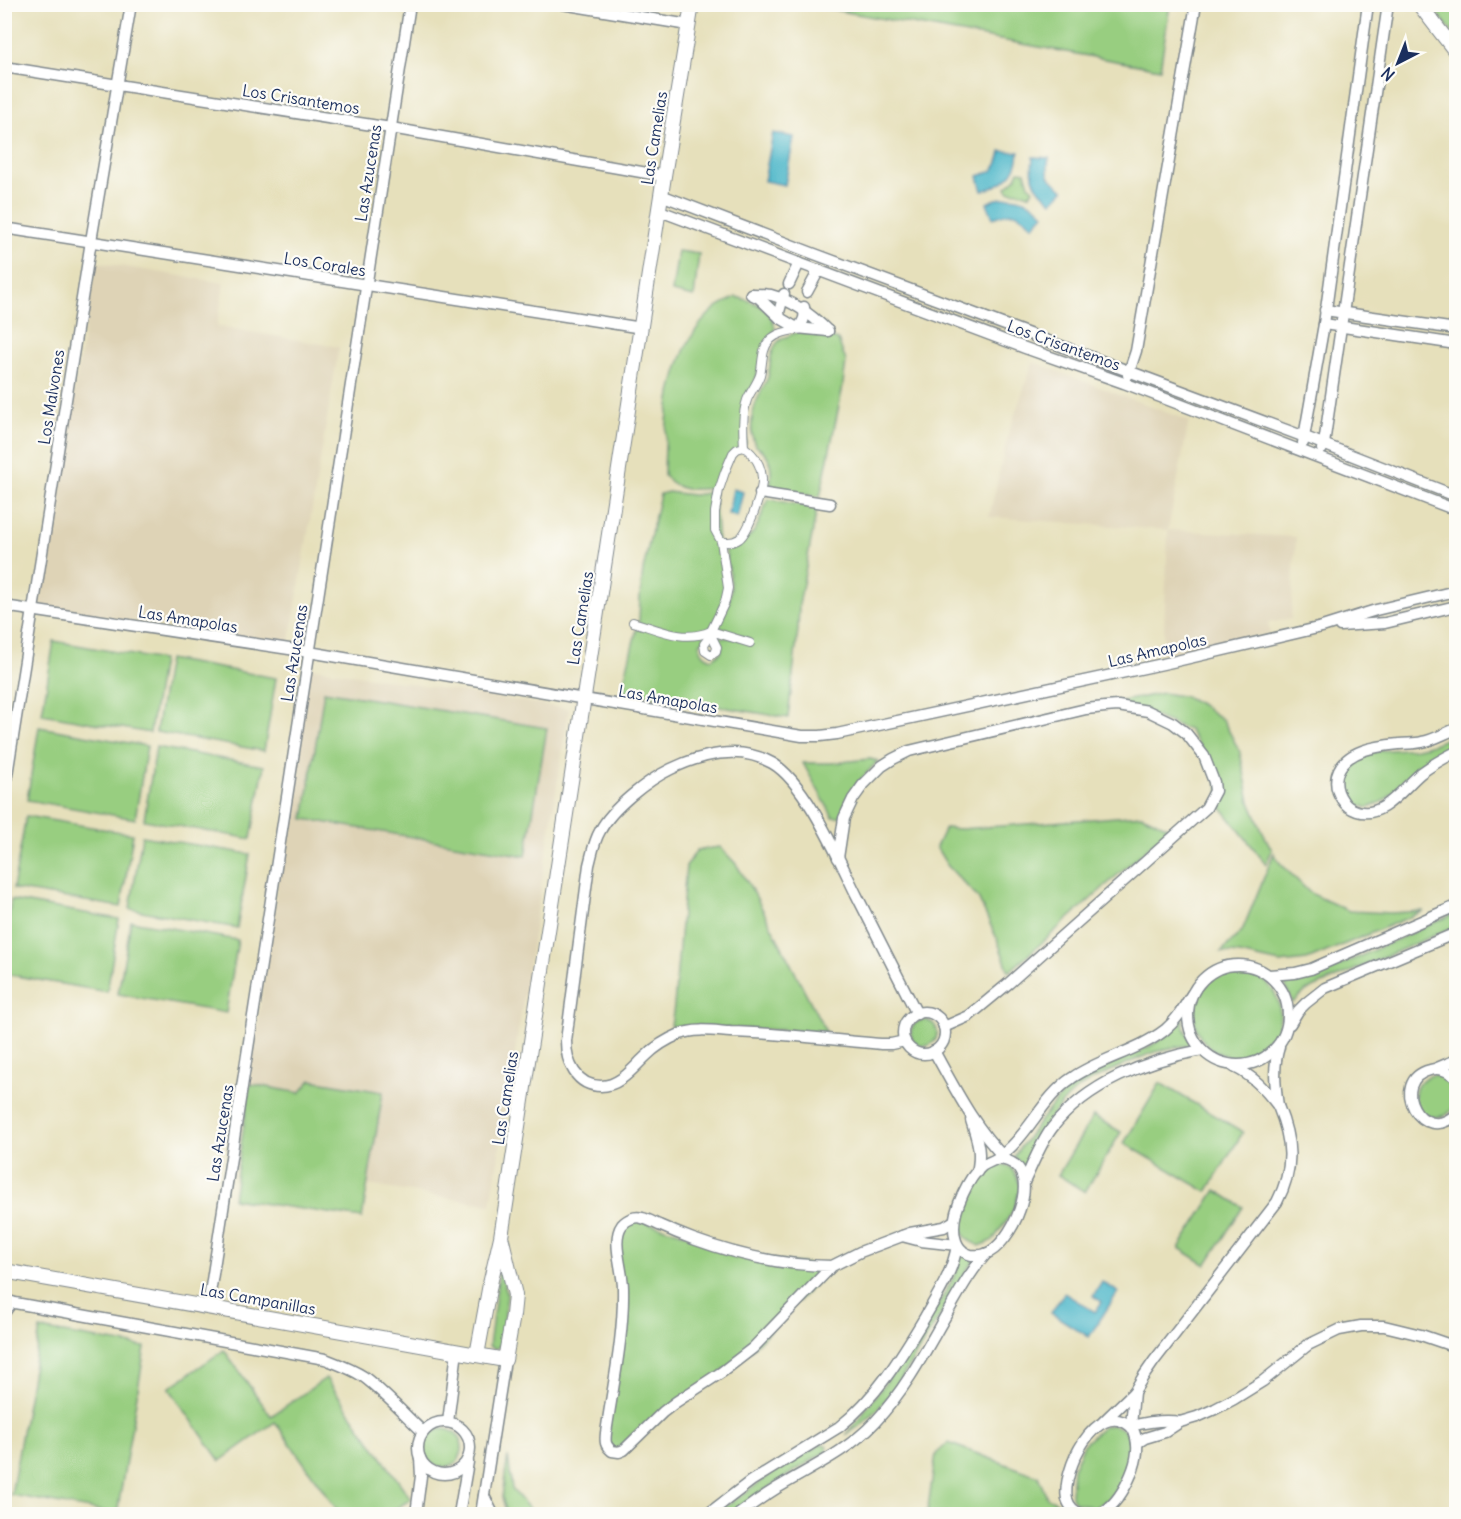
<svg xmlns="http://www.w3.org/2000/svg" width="1461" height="1519" font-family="Delius,sans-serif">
<rect width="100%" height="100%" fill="#fdfcf7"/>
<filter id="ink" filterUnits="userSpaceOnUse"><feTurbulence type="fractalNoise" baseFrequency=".0167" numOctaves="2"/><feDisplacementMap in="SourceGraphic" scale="12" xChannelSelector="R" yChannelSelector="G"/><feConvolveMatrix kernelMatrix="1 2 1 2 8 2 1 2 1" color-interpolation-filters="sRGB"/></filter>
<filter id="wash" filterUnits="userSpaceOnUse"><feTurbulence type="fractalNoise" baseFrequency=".008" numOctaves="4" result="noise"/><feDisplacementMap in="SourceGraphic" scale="24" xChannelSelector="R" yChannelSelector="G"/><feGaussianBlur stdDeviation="1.35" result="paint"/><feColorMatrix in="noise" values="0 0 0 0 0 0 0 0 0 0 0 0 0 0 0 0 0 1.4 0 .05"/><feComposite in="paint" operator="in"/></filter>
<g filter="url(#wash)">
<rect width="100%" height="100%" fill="#e6e0bb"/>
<g fill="#ded3b6">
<polygon points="96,262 224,283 217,326 339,347 289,647 39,605"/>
<polygon points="1033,362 1189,421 1168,530 1296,537 1291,619 1268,623 1270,633 1163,656 1168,530 989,517 1009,431"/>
<polygon points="308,667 569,709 491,1205 367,1185 362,1218 233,1199"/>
</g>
<g fill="#98ce80" stroke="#5a7e6f" stroke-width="1.5">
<polygon points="807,5 1170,4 1170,5 1160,69"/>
<polygon points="1431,5 1456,5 1456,37"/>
<polygon points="1019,171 1025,172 1029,185 1033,190 1029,195 1020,192 1008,191 1006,187 1016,178"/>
<polygon points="678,251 699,254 694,297 672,292"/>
<path d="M736 297C754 301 772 308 775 328L746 405V443C732 454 716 469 715 488 692 489 682 494 664 476 665 421 669 346 716 308 722 303 730 301 736 297Z"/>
<path d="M800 331 819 333 838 340 846 361 842 391 820 497 770 489C771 477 773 462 765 453 760 448 754 447 753 439 750 427 752 410 758 398 761 391 765 384 768 377 771 366 769 350 779 341 784 337 793 334 800 331Z"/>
<path d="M668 492 693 495 714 492 719 556 726 578V593L715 623 704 634V639L700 644C701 653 704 656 712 659L721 652 722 646 718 637 749 639 718 627C736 594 732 583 725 549L732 542C755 545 761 516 768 499L817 508 799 605 798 630 788 718 624 691 625 676 639 620 640 597 643 570 660 494Z"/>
<polygon points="54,641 162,660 150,733 42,714"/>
<polygon points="168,659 276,678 264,751 156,732"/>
<polygon points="324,691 547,728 526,856 304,819"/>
<polygon points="1163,693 1187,697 1200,704 1223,720 1240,752 1250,802 1262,831 1272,850 1266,864 1220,806 1220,795 1215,771 1189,730 1118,702"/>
<polygon points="39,727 147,746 135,819 27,800"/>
<path d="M1456 734V744L1423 764 1385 800 1369 808C1354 804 1336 798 1341 779 1342 773 1344 767 1349 763 1367 747 1395 751 1417 748 1431 746 1444 740 1456 734Z"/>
<polygon points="156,747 264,766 251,839 144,820"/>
<path d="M870 759 878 761C859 781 848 790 841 817H833L803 763H832Z"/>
<polygon points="1142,815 1170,828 1009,972 997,939 978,898 947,865 936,847 945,828 961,829 1040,823"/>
<polygon points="26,816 133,834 121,907 13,889"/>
<polygon points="142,836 250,854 237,928 130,909"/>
<polygon points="720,847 736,864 753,891 826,1032 671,1026 674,1006 686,866 697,850"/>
<polygon points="1274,853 1280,863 1310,893 1349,911 1391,913 1424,911 1307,960 1280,963 1240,954 1221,952 1242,931"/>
<polygon points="11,900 119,919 107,992 5,974 5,941"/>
<polygon points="1456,913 1456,926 1306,991 1293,1003 1283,980 1307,980"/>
<polygon points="131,921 238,940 226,1013 118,994"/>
<circle cx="1237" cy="1014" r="43"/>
<path d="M1183 1019 1184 1028 1193 1045C1164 1047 1145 1055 1119 1067 1104 1074 1088 1081 1075 1091 1060 1103 1035 1137 1029 1154 1027 1158 1026 1163 1025 1168L1014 1157C1018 1149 1025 1142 1030 1134 1049 1108 1064 1089 1092 1073 1125 1055 1158 1050 1183 1019Z"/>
<circle cx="924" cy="1033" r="13"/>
<circle cx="1436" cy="1096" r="21"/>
<polygon points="311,1080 383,1092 362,1218 233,1199 250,1084 300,1093"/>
<polygon points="1160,1083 1243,1132 1207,1192 1124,1143"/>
<polygon points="1093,1116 1121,1132 1085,1192 1058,1175"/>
<path d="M1003 1164 1011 1167 1017 1177 1020 1187 1014 1210 993 1240 980 1246C976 1244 970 1242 967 1239 963 1234 961 1228 961 1222 962 1197 979 1173 1003 1164Z"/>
<polygon points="1216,1190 1243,1207 1206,1265 1179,1248"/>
<polygon points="631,1218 778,1261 832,1266 753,1348 641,1435 612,1451 606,1433 622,1321 617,1243"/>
<path d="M961 1253 975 1260 968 1268C951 1296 935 1325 917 1353 899 1383 879 1416 847 1434 851 1424 861 1422 864 1411L901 1362 945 1293 956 1273Z"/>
<polygon points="500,1265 507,1295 502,1340 499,1347 494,1349 489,1346"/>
<polygon points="40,1329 145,1347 117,1514 11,1495"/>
<polygon points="224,1350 271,1416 326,1378 411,1499 388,1514 340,1514 275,1422 220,1461 169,1388"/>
<path d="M1113 1425C1118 1427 1122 1428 1125 1432 1140 1449 1123 1484 1110 1497 1106 1502 1099 1505 1094 1508L1075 1502 1071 1495 1073 1468 1085 1443 1104 1426Z"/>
<circle cx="443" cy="1448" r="19"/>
<polygon points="948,1443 1038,1476 1047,1498 1057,1502 1056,1514 927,1514 936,1454"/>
<polygon points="821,1444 826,1445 828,1448 825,1452 758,1494 730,1514 715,1514 786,1464 810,1451"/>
<polygon points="508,1456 512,1489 533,1513 537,1514 507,1514 502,1497"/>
</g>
<g fill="#4ab5c8" stroke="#327293" stroke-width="1.5">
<polygon points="773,133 794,137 785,185 764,181"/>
<path d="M1001 151 1019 152C1018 175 1002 185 982 191L978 176C994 172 998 168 1001 151Z"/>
<path d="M1033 157 1049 158C1045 177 1050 179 1064 190L1052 202C1035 187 1030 181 1033 157Z"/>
<path d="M1009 197C1025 198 1033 203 1044 214L1033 226C1015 210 1015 210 993 218L987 203 996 199Z"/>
<polygon points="733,489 743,492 737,517 728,514"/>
<polygon points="1102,1282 1118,1292 1089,1337 1051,1313 1064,1293 1095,1312 1102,1302 1093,1296"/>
</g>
</g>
<g filter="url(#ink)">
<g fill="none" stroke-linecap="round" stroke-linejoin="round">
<g stroke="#80888c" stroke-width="10">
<g id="pedestrian">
<path d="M721 541C728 543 733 543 739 539 749 532 763 490 762 478 761 464 755 455 744 447"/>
<path d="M633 622C660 630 684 643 711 631L725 602 728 588 721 541 715 530V512L719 490 725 472 733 453 737 449 744 447C743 431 742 415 747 400 750 392 757 384 760 375 763 364 761 349 770 340 778 332 791 331 801 329"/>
<polyline points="711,635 717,647 716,652 711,655 705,651 704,644 711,635 711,631 750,643"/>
</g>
</g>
<g stroke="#80888c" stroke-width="13">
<g id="minor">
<polyline points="562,4 689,25"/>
<polyline points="4,67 391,128 664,176"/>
<polyline points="661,195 812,253 1305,437 1456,496"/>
<polyline points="660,211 1025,348 1124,383 1456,510"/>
<polyline points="4,228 642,328"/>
<polyline points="789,284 799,263"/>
<polyline points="807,292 819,270"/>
<path d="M751 294C757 294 765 294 771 295 793 301 812 315 828 331"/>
<polyline points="751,294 759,298 780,318"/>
<path d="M784 294 779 312 780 318 797 328C805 322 805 316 804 307"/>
<polyline points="1325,310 1456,329"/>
<polyline points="1324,324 1456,344"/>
<polyline points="797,328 828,331"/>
<polyline points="1128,375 1136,351 1196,4"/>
<polyline points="1303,443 1324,324 1368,4"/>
<polyline points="1322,449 1324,444 1388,4"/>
<polyline points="760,493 830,504"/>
<polyline points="4,606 309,652 802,736 820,736 837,734 1172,662 1322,627 1376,610 1456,591"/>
<polyline points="1340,626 1385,623 1456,606"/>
<path d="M1456 729C1445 733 1434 740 1422 742 1415 744 1407 743 1399 744 1377 746 1344 750 1337 775 1335 784 1337 793 1343 801 1346 806 1351 809 1357 811 1383 819 1403 788 1421 773 1432 765 1444 758 1456 752"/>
<polyline points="4,794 91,241 131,4"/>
<polyline points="838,858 844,818 853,799 863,785 882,766 893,759 909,751 1086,709 1105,707 1118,706 1148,711 1173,723 1186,733 1204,756 1214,782 1215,791 1206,808 1009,983 969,1016 944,1027"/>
<circle cx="1238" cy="1015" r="50"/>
<polyline points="1269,975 1295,973 1311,969 1456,906"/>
<circle cx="924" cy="1033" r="21"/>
<polyline points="1290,1024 1298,1011 1306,1003 1325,988 1456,933"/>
<path d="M905 1041 891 1044H881C831 1040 781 1033 730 1032 714 1031 696 1028 680 1034 668 1039 655 1047 646 1056 633 1068 620 1086 601 1086 576 1086 566 1062 566 1041L589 865C592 854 594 841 600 831 612 808 648 780 671 769 702 754 740 745 772 763 806 782 839 860 857 896 877 935 897 974 917 1014"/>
<path d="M934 1051C955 1089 975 1129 1006 1159"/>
<path d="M1234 1067C1253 1076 1265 1089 1278 1106 1275 1085 1273 1066 1279 1047"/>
<polyline points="1437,1068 1456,1060"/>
<path d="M1456 1078C1449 1071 1440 1067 1430 1070 1387 1081 1422 1147 1456 1114"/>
<path d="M971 1120C977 1140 982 1151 977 1172"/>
<path d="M995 1160C1000 1159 1003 1159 1008 1161 1044 1174 1011 1246 985 1254 981 1256 976 1255 971 1255 958 1252 954 1239 954 1227 954 1209 968 1178 982 1166 986 1163 990 1162 994 1160 1000 1157 1007 1151 1012 1146 1034 1124 1046 1095 1072 1078 1101 1058 1138 1051 1165 1030 1177 1020 1184 1007 1192 994"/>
<path d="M1024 1182C1033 1164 1040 1144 1052 1128 1087 1083 1147 1060 1202 1050"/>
<path d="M832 1266C786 1266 737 1255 693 1239 682 1235 670 1230 659 1225 654 1223 648 1219 642 1218 635 1216 627 1219 622 1225 611 1240 623 1269 623 1288 624 1336 613 1385 606 1433 605 1442 605 1445 612 1451L619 1452 624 1450 663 1412 676 1402 722 1372 753 1348 832 1266 860 1252 910 1233 944 1227 954 1221"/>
<path d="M4 1301 325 1359C338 1364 352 1369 364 1377 385 1393 404 1414 423 1432"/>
<polyline points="208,1306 410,4"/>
<polyline points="4,1313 12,1302"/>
<path d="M1134 1392 1131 1426C1147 1422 1164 1419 1180 1422"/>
<polyline points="448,1422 457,1351"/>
<path d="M1103 1422 1134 1392 1143 1377 1154 1361 1277 1202C1295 1168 1292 1140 1278 1106"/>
<circle cx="444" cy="1448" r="26"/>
<polyline points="1137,1443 1145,1438 1165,1432 1180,1422 1197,1417 1215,1409 1234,1399 1263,1381 1308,1345 1339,1330 1361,1326 1384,1326 1421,1335 1456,1347"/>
<polyline points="484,1496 493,1514"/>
<polyline points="416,1514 421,1476 420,1458"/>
<polyline points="459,1514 468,1462"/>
<polyline points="481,1514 505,1360"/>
<path d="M708 1514 751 1481 839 1427C876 1398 901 1357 925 1317 938 1294 953 1272 957 1245L921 1241 902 1236"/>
<path d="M739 1514C751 1505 764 1496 777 1488 810 1468 848 1451 875 1422 905 1390 925 1352 946 1315 959 1293 969 1273 986 1254"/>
<path d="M1082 1514C1075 1512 1069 1506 1067 1499 1061 1472 1096 1398 1130 1426 1134 1429 1135 1434 1136 1438 1142 1462 1121 1503 1100 1514"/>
</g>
</g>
<g stroke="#80888c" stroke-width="16">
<g id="tertiary">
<polyline points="1419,4 1456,52"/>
<polyline points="4,1271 505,1360 513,1315 515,1295 502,1240"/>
<polyline points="477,1355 490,1284 501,1237 664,176 692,4"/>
</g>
</g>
<use href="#pedestrian" stroke="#fff" stroke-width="8"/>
<use href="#minor" stroke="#fff" stroke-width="10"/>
<use href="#tertiary" stroke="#fff" stroke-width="14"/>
</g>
</g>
<g text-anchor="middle" stroke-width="4.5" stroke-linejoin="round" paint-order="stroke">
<g font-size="16" fill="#1b2f5e" stroke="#fdfcf7">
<text transform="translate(301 99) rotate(9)" y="6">Los Crisantemos</text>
<text transform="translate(654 138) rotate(-81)" y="6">Las Camelias</text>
<text transform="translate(368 173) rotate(-81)" y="6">Las Azucenas</text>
<text transform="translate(325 264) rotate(9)" y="6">Los Corales</text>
<text transform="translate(1064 345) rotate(20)" y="6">Los Crisantemos</text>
<text transform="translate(51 397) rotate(-81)" y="6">Los Malvones</text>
<text transform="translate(580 618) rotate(-81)" y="6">Las Camelias</text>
<text transform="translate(188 619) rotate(9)" y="6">Las Amapolas</text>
<text transform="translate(1157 650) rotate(-13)" y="6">Las Amapolas</text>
<text transform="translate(294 653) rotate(-81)" y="6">Las Azucenas</text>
<text transform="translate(668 699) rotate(10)" y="6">Las Amapolas</text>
<text transform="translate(505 1098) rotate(-81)" y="6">Las Camelias</text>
<text transform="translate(220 1133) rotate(-81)" y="6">Las Azucenas</text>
<text transform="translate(258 1299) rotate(10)" y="6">Las Campanillas</text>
</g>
</g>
<rect width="1461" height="1519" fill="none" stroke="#fdfcf7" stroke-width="24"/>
<g transform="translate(1398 63) rotate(222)" stroke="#fdfcf7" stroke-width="4.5" paint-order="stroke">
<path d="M0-4.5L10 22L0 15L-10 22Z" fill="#1b2f5e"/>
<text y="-9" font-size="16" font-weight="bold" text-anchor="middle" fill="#1b2f5e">N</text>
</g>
</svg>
